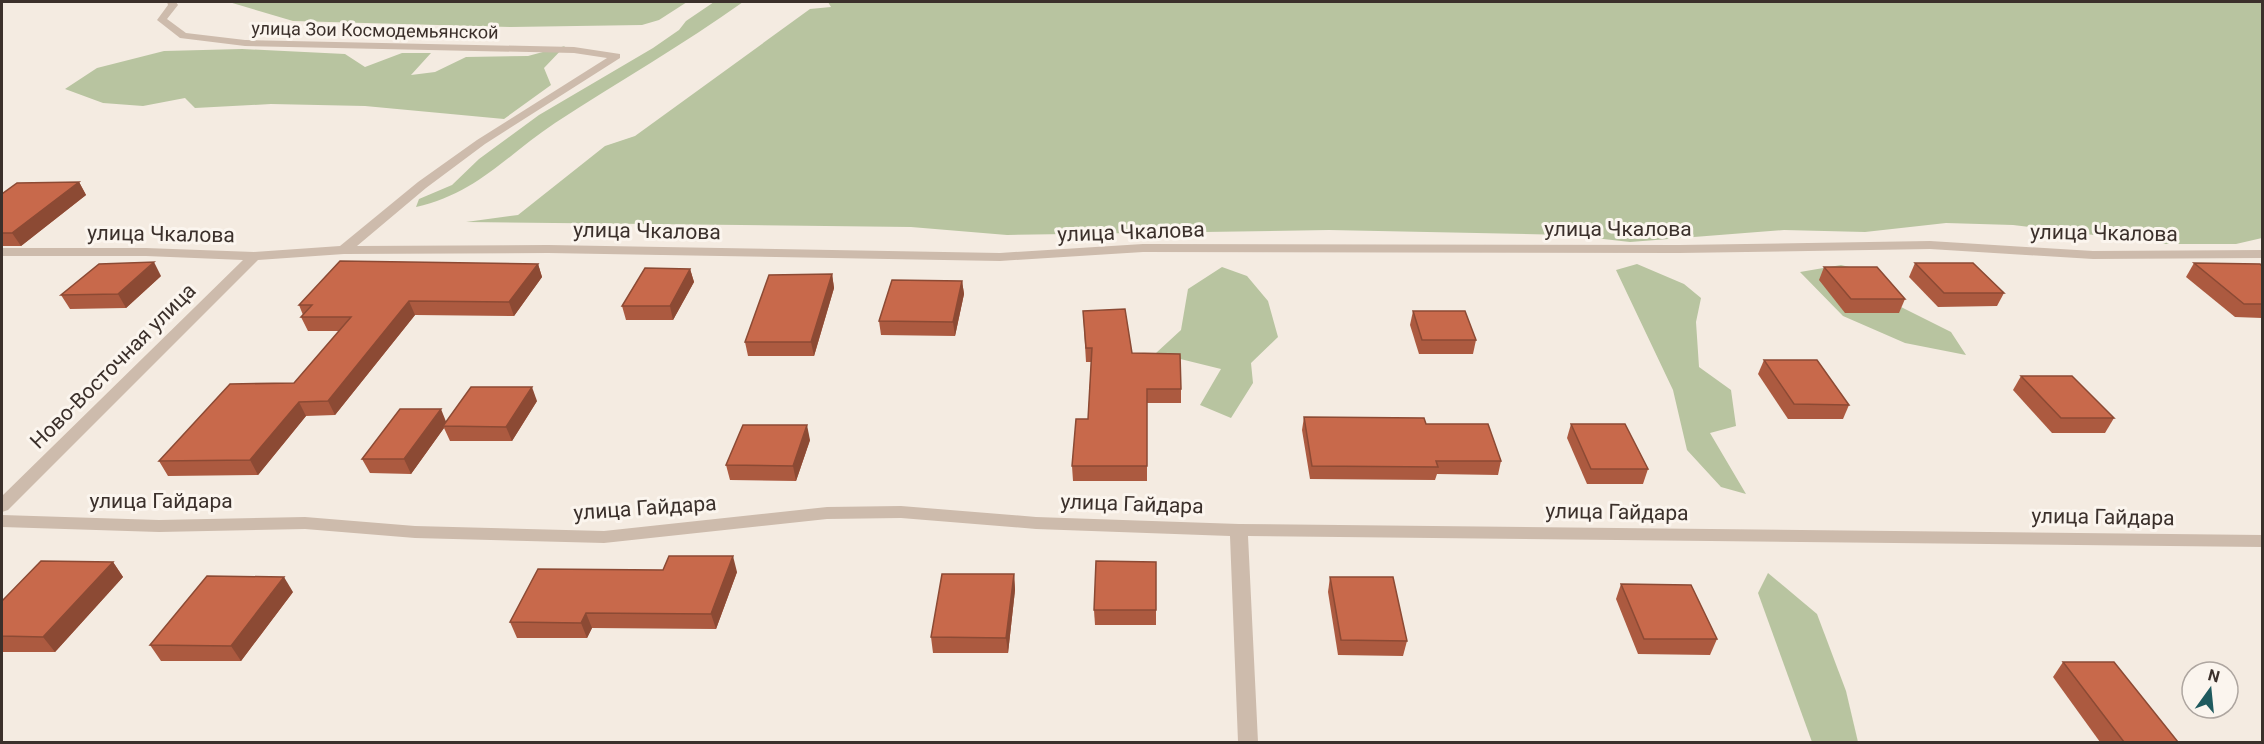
<svg xmlns="http://www.w3.org/2000/svg" width="2264" height="744" font-family="Roboto,sans-serif">
<style>
.green{fill:#b8c4a0}
.lines{fill:none;stroke-linecap:round;stroke-linejoin:round}
.minor{fill:#cdbbac;fill-rule:evenodd}
.wall{fill:#ac5a40}
.shaded-wall{fill:#8c4a34}
.building{fill:#c8694b;stroke:#8c4a34;stroke-width:1.5}
.labels{text-anchor:middle;dominant-baseline:central;stroke-width:6;stroke-linejoin:round;paint-order:stroke}
.far-street-label{font-size:18px;fill:#3b302b;stroke:#fbf5ee}
.street-label{font-size:21px;fill:#3b302b;stroke:#fbf5ee}
</style>
<rect width="100%" height="100%" fill="#f4ebe1"/>
<g class="green">
<polygon points="229,2 687,2 659,20 642,25 511,27 293,21"/>
<path d="M714 2H743C683 45 618 82 555 123 507 155 476 194 416 207L419 199 452 185 479 159 539 115 653 48 679 30 686 21Z"/>
<polygon points="828,2 2262,2 2262,238 2236,244 2166,244 2013,225 1946,223 1865,232 1784,230 1630,242 1568,235 1329,230 1007,235 911,227 466,222 518,215 605,146 635,136 810,9 831,7"/>
<polygon points="565,46 544,68 551,85 504,119 365,106 271,104 195,108 185,98 143,106 103,103 65,89 97,68 164,51 242,49 345,54 365,67 402,53 431,53 411,75 435,72 466,57 528,56"/>
<polygon points="1637,264 1684,284 1701,298 1696,322 1699,367 1731,390 1736,426 1710,433 1746,494 1721,487 1687,450 1673,390 1616,270"/>
<polygon points="1841,265 1878,274 1893,303 1951,332 1966,355 1905,343 1843,316 1800,272"/>
<polygon points="1222,267 1247,276 1268,301 1278,337 1251,363 1253,383 1231,418 1200,405 1221,369 1156,353 1181,330 1188,289"/>
<polygon points="1768,573 1817,614 1846,691 1858,742 1812,742 1758,593"/>
</g>
<g class="lines">
<g class="minor">
<polygon points="167,2 176,2 178,5 167,19 186,33 245,40 574,47 620,54 620,58 485,144 426,188 357,246 548,245 1000,253 1143,244 1679,245 1930,241 2093,251 2262,250 2262,258 2093,259 1930,249 1679,253 1143,252 1000,261 548,253 344,254 258,260 8,510 2,512 2,496 243,260 146,256 2,256 2,248 146,248 254,252 340,246 418,182 477,140 607,58 574,53 245,46 180,38 157,20 168,5"/>
<polygon points="901,506 1036,517 1239,524 2262,535 2262,547 1248,536 1258,742 1238,742 1230,536 1036,529 901,518 827,519 604,543 415,538 305,529 159,532 2,527 2,515 159,520 305,517 415,526 604,531 827,507"/>
</g>
</g>
<g class="wall">
<polygon points="79,182 86,195 21,246 2,246 2,194"/>
<polygon points="1915,263 2004,293 1997,306 1938,307 1909,277"/>
<polygon points="2194,263 2262,266 2262,318 2235,317 2186,277"/>
<polygon points="538,264 542,277 514,316 415,315 335,415 306,416 258,475 168,476 159,461 294,383 339,331 308,331 301,317 303,315 299,305"/>
<polygon points="1824,267 1905,299 1899,313 1845,313 1819,280"/>
<polygon points="690,269 694,282 673,320 626,320 622,306"/>
<polygon points="832,274 834,288 814,356 748,356 745,342"/>
<polygon points="161,276 126,308 70,309 61,295"/>
<polygon points="962,281 964,294 955,336 881,335 879,321"/>
<polygon points="1083,311 1132,353 1181,389 1181,403 1147,403 1147,481 1073,481 1072,466 1088,419 1091,362 1086,362"/>
<polygon points="1413,311 1476,340 1473,354 1419,354 1410,325"/>
<polygon points="1764,360 1849,405 1843,419 1788,419 1758,374"/>
<polygon points="2021,376 2114,418 2105,433 2052,433 2013,390"/>
<polygon points="537,401 512,441 450,441 444,428 411,474 370,473 362,459 446,423"/>
<polygon points="1304,417 1426,424 1501,461 1498,475 1437,474 1435,480 1310,479 1302,430"/>
<polygon points="1571,424 1648,469 1643,484 1587,484 1567,438"/>
<polygon points="810,440 796,481 730,480 726,465"/>
<polygon points="113,562 123,577 55,652 2,652 2,601"/>
<polygon points="663,570 737,572 716,629 592,628 587,638 517,638 510,622"/>
<polygon points="1014,574 1015,590 1008,653 933,653 931,637"/>
<polygon points="1330,577 1407,641 1403,656 1338,655 1328,592"/>
<polygon points="1621,584 1717,639 1710,655 1638,654 1616,599"/>
<polygon points="293,592 241,661 161,661 150,645"/>
<polygon points="1094,610 1156,610 1156,625 1095,625"/>
<polygon points="2063,662 2178,742 2100,742 2053,677"/>
</g>
<g class="shaded-wall">
<polygon points="79,182 86,195 21,246 12,233"/>
<polygon points="154,262 161,276 126,308 118,294"/>
<polygon points="538,264 542,277 514,316 509,302"/>
<polygon points="690,269 694,282 673,320 670,306"/>
<polygon points="832,274 834,288 814,356 811,342"/>
<polygon points="962,281 964,294 955,336 953,322"/>
<polygon points="409,301 415,315 335,415 328,401"/>
<polygon points="532,387 537,401 512,441 506,427"/>
<polygon points="299,402 306,416 258,475 250,460"/>
<polygon points="441,409 447,424 443,426 444,428 411,474 404,459"/>
<polygon points="807,425 810,440 796,481 793,466"/>
<polygon points="733,556 737,572 716,629 711,614"/>
<polygon points="113,562 123,577 55,652 43,637"/>
<polygon points="1014,574 1015,590 1008,653 1006,638"/>
<polygon points="284,577 293,592 241,661 231,646"/>
<polygon points="586,613 592,628 587,638 581,623"/>
</g>
<g class="building">
<polygon points="79,182 12,233 2,233 2,194 17,183"/>
<polygon points="340,261 538,264 509,302 409,301 328,401 299,402 250,460 159,461 230,384 294,383 351,317 301,317 312,305 299,305"/>
<polygon points="154,262 118,294 61,295 99,264"/>
<polygon points="1915,263 1973,263 2004,293 1944,293"/>
<polygon points="2194,263 2260,264 2262,266 2262,304 2244,304"/>
<polygon points="1824,267 1877,267 1905,299 1851,299"/>
<polygon points="645,268 690,269 670,306 622,306"/>
<polygon points="832,274 811,342 745,342 769,275"/>
<polygon points="892,280 962,281 953,322 879,321"/>
<polygon points="1125,309 1132,353 1180,354 1181,389 1147,389 1147,466 1072,466 1076,419 1088,419 1092,348 1086,348 1083,311"/>
<polygon points="1413,311 1465,311 1476,340 1422,340"/>
<polygon points="1764,360 1817,360 1849,405 1794,404"/>
<polygon points="2021,376 2072,376 2114,418 2061,418"/>
<polygon points="471,387 532,387 506,427 443,426"/>
<polygon points="400,409 441,409 404,459 362,459"/>
<polygon points="1304,417 1424,418 1426,424 1488,424 1501,461 1436,461 1438,467 1312,466"/>
<polygon points="1571,424 1625,424 1648,469 1591,469"/>
<polygon points="743,425 807,425 793,466 726,465"/>
<polygon points="669,556 733,556 711,614 586,613 581,623 510,622 538,569 663,570"/>
<polygon points="41,561 113,562 43,637 2,636 2,601"/>
<polygon points="1096,561 1156,562 1156,610 1094,610"/>
<polygon points="942,574 1014,574 1006,638 931,637"/>
<polygon points="207,576 284,577 231,646 150,645"/>
<polygon points="1330,577 1393,577 1407,641 1341,640"/>
<polygon points="1621,584 1691,585 1717,639 1644,639"/>
<polygon points="2063,662 2114,662 2178,742 2124,742"/>
</g>
<g class="labels">
<g class="far-street-label">
<text transform="translate(375 30) rotate(1)">улица Зои Космодемьянской</text>
</g>
<g class="street-label">
<text x="1618" y="229">улица Чкалова</text>
<text transform="translate(647 231) rotate(1)">улица Чкалова</text>
<text transform="translate(1131 232) rotate(-2)">улица Чкалова</text>
<text transform="translate(2104 233) rotate(1)">улица Чкалова</text>
<text transform="translate(161 234) rotate(1)">улица Чкалова</text>
<text transform="translate(113 366) rotate(-45)">Ново-Восточная улица</text>
<text x="161" y="501">улица Гайдара</text>
<text transform="translate(1132 504) rotate(2)">улица Гайдара</text>
<text transform="translate(645 508) rotate(-4)">улица Гайдара</text>
<text transform="translate(1617 512) rotate(1)">улица Гайдара</text>
<text transform="translate(2103 517) rotate(1)">улица Гайдара</text>
</g>
</g>
<rect width="2264" height="744" fill="none" stroke="#3b302b" stroke-width="6"/>
<g transform="translate(2210 690) rotate(15)"><circle r="28" fill="#fbf5ee" stroke="#aea6a0" stroke-width="1.5"/>
<path d="M0-4.5L10 22L0 15L-10 22Z" fill="#1f5a5e"/>
<text y="-9" font-size="16" font-weight="bold" text-anchor="middle" fill="#3b302b">N</text>
</g>
</svg>
